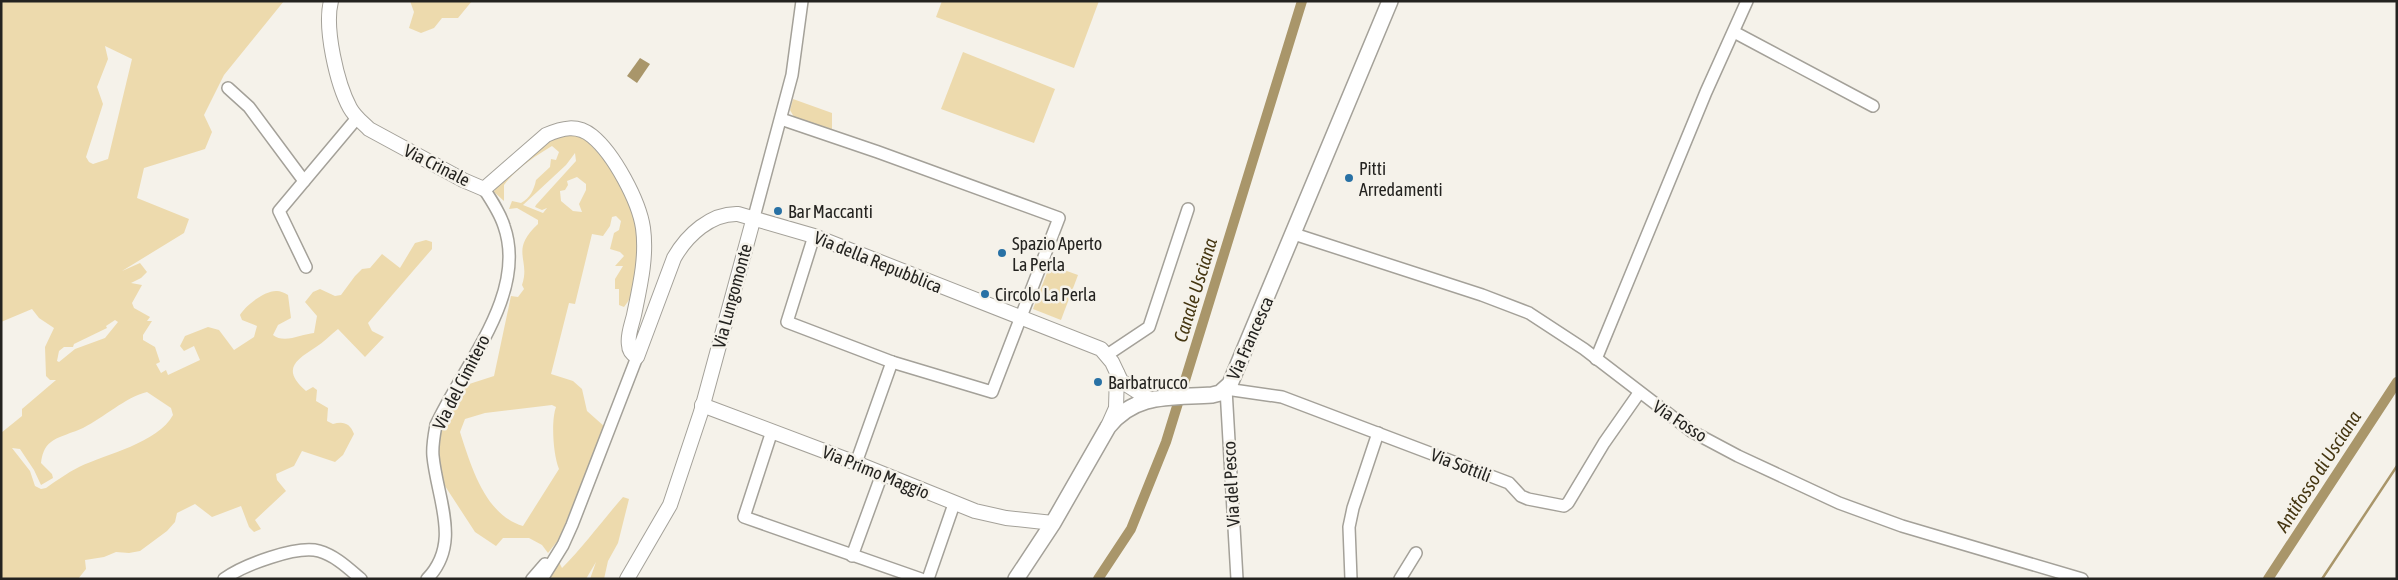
<svg xmlns="http://www.w3.org/2000/svg" width="2398" height="580" font-family="'Asap Condensed',sans-serif">
<style>
.green{fill:#eddaad;fill-rule:evenodd}
.water{fill:#a9966a}
.lines{fill:none;stroke-linecap:round;stroke-linejoin:round}
.stream{stroke:#a9966a;stroke-width:2.5}
.canal{stroke:#a9966a;stroke-width:10}
.minor-casing{stroke:#a4a199;stroke-width:14}
.tertiary-casing{stroke:#a4a199;stroke-width:16}
.secondary-casing{stroke:#a4a199;stroke-width:18}
.minor{stroke:#fff;stroke-width:11}
.tertiary{stroke:#fff;stroke-width:14}
.secondary{stroke:#fff;stroke-width:15}
.poi-dot{fill:#2871a5;stroke:#f5f2ea;stroke-width:2}
.labels{text-anchor:middle;dominant-baseline:central;stroke-width:5;stroke-linejoin:round;paint-order:stroke}
.street-label{font-size:18px;fill:#242320;stroke:#f5f2ea}
.poi-label{font-size:18px;fill:#242320;stroke:#f5f2ea;text-anchor:start}
.water-label{font-size:19px;font-style:italic;fill:#453611;stroke:#f5f2ea}
</style>
<rect width="100%" height="100%" fill="#f5f2ea"/>
<g class="green">
<path d="M1 1H284L224 75 204 115 212 132 205 149 144 168 137 198 189 219 184 233 122 271 140 263 147 272 141 278 131 283 142 285 132 303 134 308 150 317 147 321H152L143 335V340L155 347 160 362 156 364 161 373 166 370 168 375 200 360 194 346 184 351 180 346 185 336 208 327 219 330 234 350 254 337 257 326 242 320 240 315C245 306 265 290 277 291 280 291 285 293 288 295L291 318 278 325 273 335C284 344 302 334 314 333L317 316 305 302 313 292 320 289 335 296 341 295 355 276 362 269 370 268 382 254 400 268 415 243 426 240 432 242V249L368 323 372 331 384 337 365 357 338 329C330 335 324 342 316 347 294 361 282 370 306 391L313 387 317 390 316 401 328 408 327 421 333 424C343 421 350 423 354 434L343 455 335 462 302 451 294 466 276 474 277 480 286 491 255 520 261 529 254 532 249 527 241 506 212 517 195 504 177 513 175 522 167 531 140 551 129 553 116 552 104 557 85 560 86 569 78 579H1V433L22 416V409L56 380H50L46 376 45 347 54 328 39 318 32 309 1 322ZM105 46 132 59 108 159 93 164 89 162 86 157 103 104 97 87 108 59ZM115 320 118 322 105 338 75 349 59 362 57 361 59 351 64 347H73L74 344 107 328 106 326ZM147 392 171 408 173 415C158 443 106 454 79 467 67 473 56 481 46 488L41 489 35 486 30 471 12 448 20 449 34 470 41 485 53 478 52 474 41 463C42 455 44 447 51 442 56 437 75 432 83 428 105 417 124 398 147 392Z"/>
<polygon points="410,1 472,1 458,18 442,18 434,28 421,33 409,28 414,12"/>
<polygon points="942,1 1099,1 1074,68 936,17"/>
<polygon points="963,52 1055,89 1034,143 941,109"/>
<polygon points="793,99 832,113 832,129 794,117 790,110"/>
<path d="M555 135 582 136C620 173 644 214 637 268 635 284 634 295 624 307L619 305V289H615V279L623 266H615L624 256 620 252 610 249 614 233 619 230 621 221 616 216 612 217 610 226 603 236 592 234 575 304 569 303 551 374 573 381 582 389 587 411 605 427 559 539 548 553 542 545 529 538H503L496 546 475 532 445 486 437 467 438 431 463 386 494 376 511 296 518 297 524 289 522 285C531 259 509 251 538 224V220L517 208 509 209 512 201 521 203C530 198 534 190 536 180L550 167 551 159 556 160 559 152 552 146C535 156 516 169 504 185V201L494 192 496 186ZM575 153 576 161 536 205 535 207 542 210 547 208 543 213 523 205 566 165ZM577 177 586 184V190L579 204 582 212 573 211 561 201 560 191 565 190 568 185 567 181ZM552 405 556 407C551 421 553 454 559 469L523 526C485 515 471 466 460 432L465 419 485 413Z"/>
<polygon points="1050,265 1078,275 1061,320 1033,309"/>
<path d="M623 497 629 499 618 543 608 561 604 579H590L596 562 586 579H549L559 562 562 568C584 546 602 521 623 497Z"/>
</g>
<polygon class="water" points="640,58 650,64 637,83 627,76"/>
<g class="lines">
<polyline class="stream" points="2322,579 2397,466"/>
<g class="canal">
<polyline points="1098,579 1131,529 1166,442 1302,1"/>
<polyline points="2268,579 2397,382"/>
</g>
<g class="minor-casing">
<g id="minor">
<polyline points="1734,32 1873,106"/>
<polyline points="228,88 249,107 304,181"/>
<polyline points="781,119 878,152 1059,218 992,392 892,362 787,322 814,236"/>
<polyline points="754,217 792,75 802,1"/>
<polyline points="1294,234 1482,295 1529,313 1584,349 1691,431 1738,456 1839,503 1902,526 2082,579"/>
<polyline points="306,267 279,211 357,118"/>
<polyline points="1107,355 1149,327 1188,209"/>
<polyline points="1596,359 1706,92 1747,1"/>
<polyline points="772,431 744,517 921,579"/>
<polyline points="856,463 892,362"/>
<polyline points="852,556 882,474"/>
<path d="M224 579C243 565 297 545 319 551 336 556 348 568 361 579"/>
<path d="M427 579C462 543 437 499 433 456 432 446 434 436 436 425 463 366 528 294 504 226 500 213 492 201 484 189"/>
<polyline points="532,579 545,564"/>
<polyline points="542,579 563,545 572,525 637,357"/>
<polyline points="928,579 954,504"/>
<polyline points="1237,579 1226,389 1282,397 1509,483 1521,496 1528,499 1564,506 1568,503 1604,443 1639,393"/>
<polyline points="1351,579 1349,527 1353,508 1378,433"/>
<polyline points="1400,579 1416,553"/>
</g>
</g>
<g class="tertiary-casing">
<g id="tertiary">
<path d="M331 1C324 28 337 84 350 108 355 117 362 122 369 129L463 180 484 189 546 135C562 128 577 124 592 136 614 154 639 201 643 228 647 257 640 286 634 315 632 324 627 336 629 345 629 351 632 354 637 357L674 258C687 235 711 213 738 214L814 236 1101 349 1112 362 1121 381 1149 399"/>
<polyline points="702,405 856,463 975,511 1006,518 1053,523"/>
<polyline points="1108,426 1116,408 1117,373"/>
<polyline points="627,579 670,505 701,412 754,217"/>
</g>
</g>
<g class="secondary-casing">
<path id="secondary" d="M1016 579 1053 523 1108 427C1136 392 1172 398 1212 395L1220 393 1230 384 1390 1"/>
</g>
<use href="#minor" class="minor"/>
<use href="#tertiary" class="tertiary"/>
<use href="#secondary" class="secondary"/>
</g>
<g class="poi-dot">
<circle cx="1349" cy="178" r="5"/>
<circle cx="778" cy="211" r="5"/>
<circle cx="1002" cy="253" r="5"/>
<circle cx="985" cy="294" r="5"/>
<circle cx="1098" cy="382" r="5"/>
</g>
<g class="labels">
<g class="street-label">
<text transform="translate(437 165) rotate(27)">Via Crinale</text>
<text transform="translate(878 262) rotate(22)">Via della Repubblica</text>
<text transform="translate(732 296) rotate(-75)">Via Lungomonte</text>
<text transform="translate(1250 338) rotate(-66)">Via Francesca</text>
<text transform="translate(461 382) rotate(-63)">Via del Cimitero</text>
<text transform="translate(1680 421) rotate(33)">Via Fosso</text>
<text transform="translate(1461 465) rotate(21)">Via Sottili</text>
<text transform="translate(876 472) rotate(22)">Via Primo Maggio</text>
<text transform="translate(1231 484) rotate(-93)">Via del Pesco</text>
</g>
<g class="poi-label">
<text x="1359" y="168">Pitti<tspan x="1359" dy="21">Arredamenti</tspan></text>
<text x="788" y="211">Bar Maccanti</text>
<text x="1012" y="243">Spazio Aperto<tspan x="1012" dy="21">La Perla</tspan></text>
<text x="995" y="294">Circolo La Perla</text>
<text x="1108" y="382">Barbatrucco</text>
</g>
<g class="water-label">
<text transform="translate(1195 290) rotate(-73)">Canale Usciana</text>
<text transform="translate(2318 471) rotate(-57)">Antifosso di Usciana</text>
</g>
</g>
<rect width="2398" height="580" fill="none" stroke="#242320" stroke-width="5"/>
</svg>
